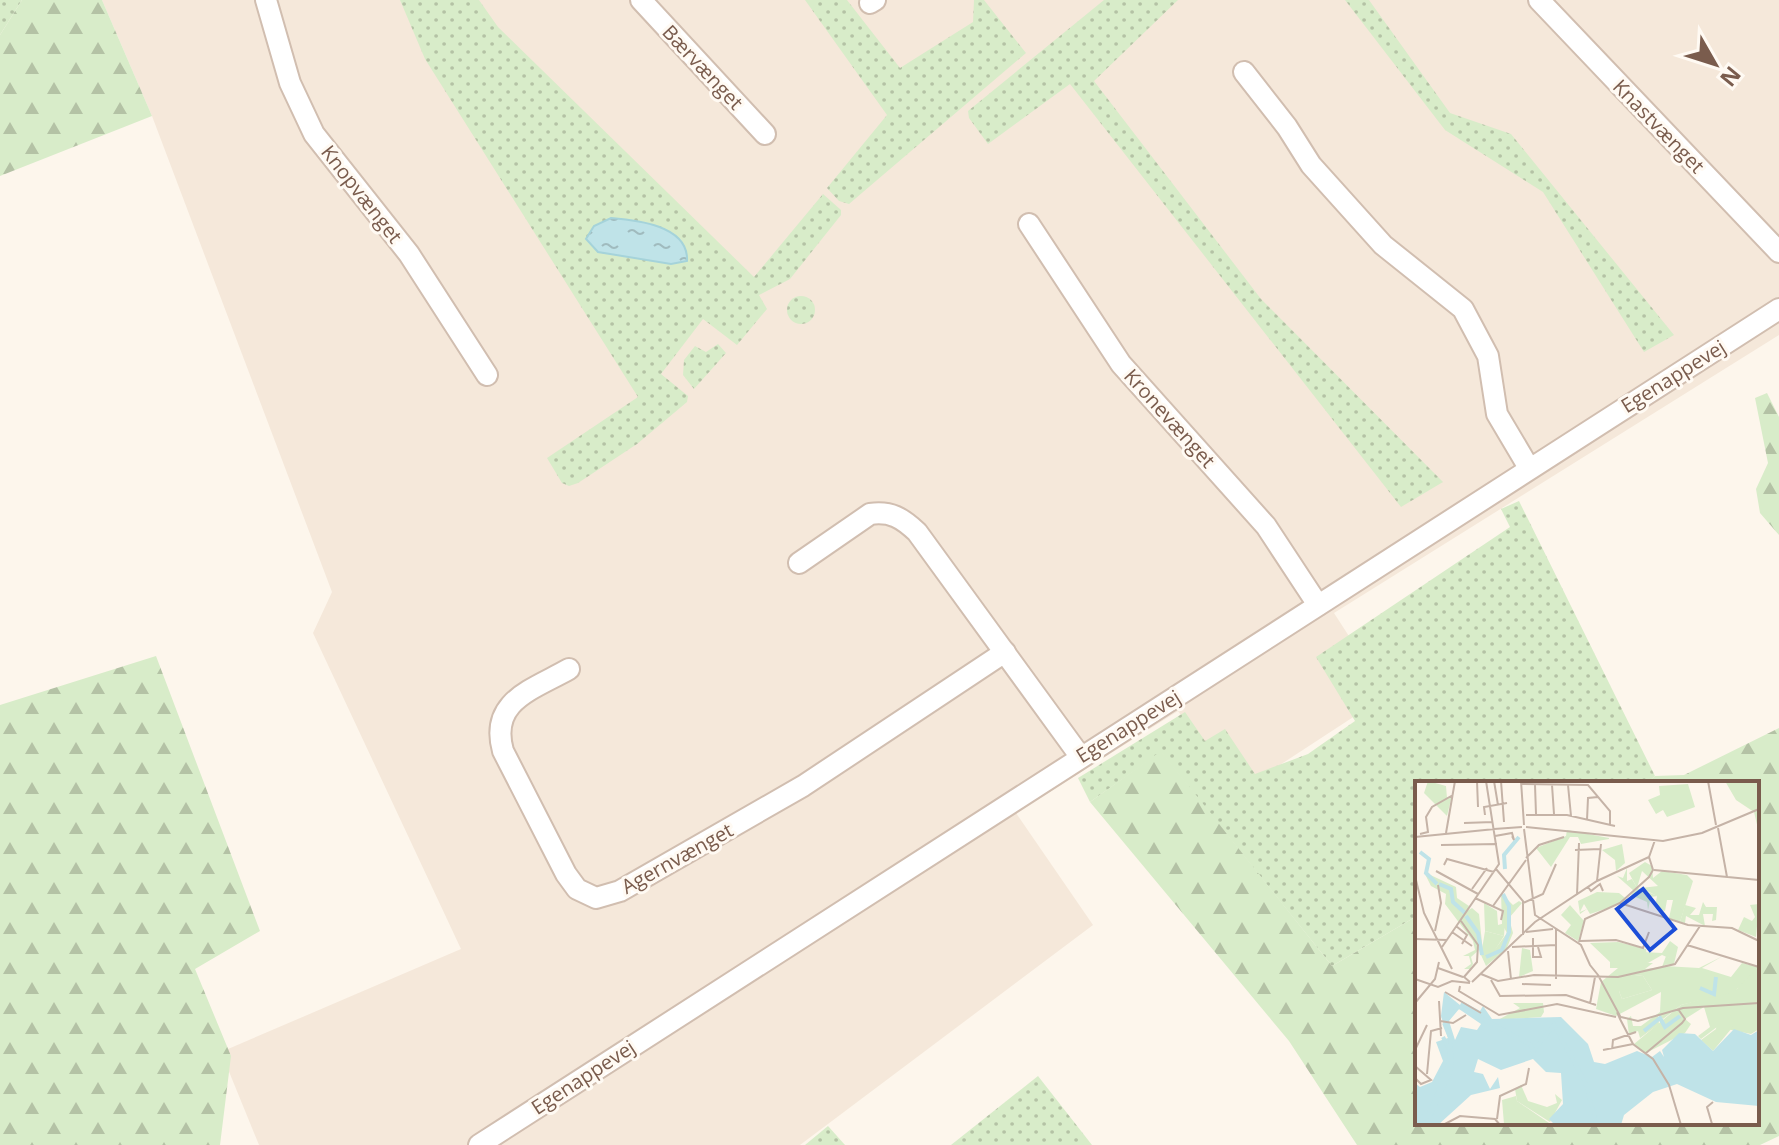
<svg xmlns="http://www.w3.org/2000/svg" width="1779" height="1145" font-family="'Open Sans',sans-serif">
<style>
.residential{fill:#f5e8da}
.grass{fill:url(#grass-dots)}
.forest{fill:url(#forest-firs)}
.water{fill:url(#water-ripples);stroke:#a5d3da;stroke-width:2}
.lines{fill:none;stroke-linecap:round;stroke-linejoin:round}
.minor-casing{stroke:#d1beb0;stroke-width:24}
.minor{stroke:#fff;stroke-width:20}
.labels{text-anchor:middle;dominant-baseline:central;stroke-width:6;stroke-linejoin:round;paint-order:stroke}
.street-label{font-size:20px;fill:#7a5c4d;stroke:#fffaf3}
.inset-river{fill:none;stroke:#bfe3e8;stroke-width:4}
.inset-road{fill:none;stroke:#c5b3a7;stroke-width:2}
.view{fill:#1d4ed8;fill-opacity:0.15;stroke:#1d4ed8;stroke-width:4}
.inset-edge{fill:none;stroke:#7a5c4d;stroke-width:4}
</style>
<defs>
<pattern id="grass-dots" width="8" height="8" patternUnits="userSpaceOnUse" patternTransform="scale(2)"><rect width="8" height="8" fill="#d8ecc9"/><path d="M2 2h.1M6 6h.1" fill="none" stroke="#b4c2a5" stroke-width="1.8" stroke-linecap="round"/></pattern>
<pattern id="forest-firs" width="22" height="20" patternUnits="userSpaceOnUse" patternTransform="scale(2)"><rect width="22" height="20" fill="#d8ecc9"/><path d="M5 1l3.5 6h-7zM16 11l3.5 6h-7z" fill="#b4c2a5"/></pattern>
<pattern id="water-ripples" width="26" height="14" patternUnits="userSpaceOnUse" patternTransform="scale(2)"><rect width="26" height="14" fill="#bfe3e8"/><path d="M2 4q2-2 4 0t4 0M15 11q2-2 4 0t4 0" fill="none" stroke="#a0bbbe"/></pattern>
</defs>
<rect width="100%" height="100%" fill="#fdf6ec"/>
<polygon class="residential" points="102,0 1779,0 1779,335 1334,613 1387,695 1237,793 1178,711 1016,813 1093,925 800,1145 259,1145 221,1052 461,949 313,633 332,592 152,116"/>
<g class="grass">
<polygon points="0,0 22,0 0,35"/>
<polygon points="400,0 479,0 498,27 754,277 823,194 841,210 841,215 790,279 759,295 767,309 737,345 703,319 661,374 688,396 687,402 637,444 578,483 569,486 562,483 547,458 638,397 425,59"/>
<polygon points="805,0 847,0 900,68 973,22 974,0 984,0 1026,53 849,204 839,201 827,188 887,115"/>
<polygon points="1104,0 1178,0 1094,81 1261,299 1443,482 1401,507 1070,84 988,144 969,118 968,111"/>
<polygon points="1345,0 1369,0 1450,113 1511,134 1674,335 1644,352 1543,192 1445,130"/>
<circle cx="801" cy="310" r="14"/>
<polygon points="718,344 726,353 694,389 683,375 684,360 695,346 706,352"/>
<polygon points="1519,501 1655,776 1647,783 1417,783 1417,916 1332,966 1161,752 1090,802 1078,778 1185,712 1205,741 1225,729 1255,774 1308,754 1355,721 1316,657 1510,527 1501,509"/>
<polygon points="1038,1076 1092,1145 951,1145"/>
<polygon points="828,1126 845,1145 805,1145"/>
</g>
<g class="forest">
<polygon points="22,0 102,0 152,116 0,176 0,35"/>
<polygon points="1767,393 1779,417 1779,535 1760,513 1756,489 1768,463 1755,398"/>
<polygon points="156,656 260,931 195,969 231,1056 220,1145 0,1145 0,705"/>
<polygon points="1779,728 1779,1136 1760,1145 1357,1145 1289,1041 1090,802 1161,751 1332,966 1417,916 1417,1123 1757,1123 1757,783 1647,783 1655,776 1684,775"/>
</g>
<path class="water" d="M611 218C635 220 689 225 687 261L671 264 598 252 586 239 594 226Z"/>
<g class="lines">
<g class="minor-casing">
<g id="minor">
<polyline points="266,0 290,83 314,134 409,254 487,375"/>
<polyline points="641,0 765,134"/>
<polyline points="1539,0 1779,252"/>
<polyline points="870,3 875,0"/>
<polyline points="1244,72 1287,127 1311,165 1383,245 1463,309 1488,356 1497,414 1529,468"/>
<polyline points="1029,224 1121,364 1266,526 1318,605"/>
<path d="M799 563 870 514C891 511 902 518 917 532L1080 756"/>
<path d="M569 669C532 690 489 701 503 751L566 874 577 889 596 898 620 891 803 786 1005 652"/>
<polyline points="479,1145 1779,309"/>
</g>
</g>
<use href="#minor" class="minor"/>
</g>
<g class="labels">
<g class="street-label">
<text transform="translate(703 67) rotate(47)">Bærvænget</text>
<text transform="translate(1659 126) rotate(46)">Knastvænget</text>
<text transform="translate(362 194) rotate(52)">Knopvænget</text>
<text transform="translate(1673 376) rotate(-32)">Egenappevej</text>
<text transform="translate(1170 418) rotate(48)">Kronevænget</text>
<text transform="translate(1128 726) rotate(-32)">Egenappevej</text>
<text transform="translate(677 858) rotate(-29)">Agernvænget</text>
<text transform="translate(583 1077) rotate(-33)">Egenappevej</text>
</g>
</g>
<g transform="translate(1415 781)">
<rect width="344" height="344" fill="#fdf6ec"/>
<path d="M13 0 31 5 32 17 37 14 32 35 9 12ZM230 81 237 85 238 97 247 90 272 94 278 100 265 141 254 137 258 119H252L250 130 245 129 240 126 242 115 226 107 243 105 227 90 222 107 214 92ZM344 123 341 156 323 149 329 136 337 140 340 136 335 124ZM70 150 89 155 80 169 89 170 71 185 66 174ZM255 160 263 166 259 183 249 184 254 177 247 174 233 182 228 171 247 172ZM344 186V248L336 253 302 246 286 258 283 255 295 246 289 226 270 238 276 243 270 252 231 272 219 263 266 224 322 208 332 192ZM220 194 228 195 237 209 207 218 204 210Z" fill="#d8ecc9"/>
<path d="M310 0H344V52L339 31 321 19ZM273 3 280 26 252 36 248 29 241 33 233 19 245 14 244 5ZM152 49 194 57V58L166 63 163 56H155L136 86 121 67 151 55ZM207 63 210 82 201 90 200 79 187 69ZM212 87V100L217 98 222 107 243 115 236 116 233 129 232 121 216 114 219 110 202 95 208 97ZM9 91 41 106 42 117 54 125 52 130 57 127 64 133 68 171 65 168 56 176 58 183 55 188H49L56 183 54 175H48L60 169 58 160 30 123 31 113 16 105ZM182 111 204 112 214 120 175 133 169 123 165 131 172 128 165 133 163 120ZM86 112 98 124 104 120 107 122 94 137 98 152 91 169 78 171 92 152 87 143ZM288 121 291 126H302L301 139 297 140 298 133H288L290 145 271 135 270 142 265 141 270 124 281 127 275 134H284ZM203 161 231 168 233 182H238L230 188 247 186 251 175 255 177 249 185 284 187 308 175 287 187 316 196 327 182 343 186 319 211 266 224 248 238 243 234 244 243 225 257 223 250 214 254 212 238 216 235 218 245H226L245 231 246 211 201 235 181 228 186 201 203 187H195V181L175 162ZM220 194 228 195 237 209 207 218 204 210 220 207ZM98 222H128L129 231 126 236 83 239 105 227ZM314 233 321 242 298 270 286 259 301 248 302 237ZM101 315 102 320 137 344 89 343 87 319Z" fill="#d8ecc9" fill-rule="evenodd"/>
<path d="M106 304 113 320 132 326 142 322 140 313 147 319 135 341 102 320 100 308Z" fill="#d8ecc9"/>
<path d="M107 167 115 169 118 190 104 196Z" fill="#d8ecc9"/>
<path d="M69 122 82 130 83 144 90 142 89 155 70 150ZM155 124 169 140 163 160 150 152 156 144 146 134Z" fill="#d8ecc9"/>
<path d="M29 211 45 224 47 220 65 230 68 225 77 238 146 236 173 263 179 281 190 283 222 270 237 276 245 270 249 276 247 269 264 252 280 253 298 270 319 248 336 254 344 249V325L301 321 262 303 238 311 209 334 206 344H140L134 338 148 323 146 292 131 291 118 278 86 289 63 278 59 291 68 293 75 308 83 296 85 307 56 314 23 344H0V302L5 306 17 301 28 280 21 261 33 257 26 235ZM44 228 66 243 62 249 46 246 40 259 34 240Z" fill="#bfe3e8" fill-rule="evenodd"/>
<path class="inset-river" d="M5 71 14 78 11 92 22 103M90 88 89 74 104 56M24 103 36 108 38 121 50 132M51 135 63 152 67 174M71 176 87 169 94 151V125L88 113M285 207 299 213 301 196M28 238 37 227 46 226 116 264 118 271 139 244 170 301 182 344M229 250 245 237 250 246 265 235M15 333 36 275M0 340 14 332 33 288 36 259 29 242M0 343 16 333 36 289 37 274 28 256"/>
<path class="inset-road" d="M62 0 63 26M79 0 83 24M86 0 89 41M106 0 109 44M293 0 301 44M107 3 173 4 195 30V44M120 4 121 33M137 4 139 33M153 4 156 35M70 34 69 26 92 22M111 34H152L200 45M172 39 173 17 183 16M49 42 78 41M111 46 248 60 287 52 344 28M303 47 312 96M79 48 107 46M109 48 120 134 166 164 175 184 183 194 205 235V238L202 231M31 52 40 0M5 53 13 51 11 36 17 26 38 14M80 55 97 52 99 59 97 55M0 56 80 48M26 64 82 63M160 69 185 68M111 77 124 64 149 56M29 84 32 78 79 91M81 88 108 120V154M239 89 344 99M21 90 63 113M0 95 9 132 22 158M182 100 186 63M173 106 176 110 185 103 188 110M57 108 72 87M162 114 164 62M60 117 88 130 86 139M108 122 128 113 141 83M205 122 273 144 317 147 344 160M78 125 111 79M46 140 63 164 62 181 49 196 55 201M41 145 52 154 47 163M141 148V198M20 150 26 122 23 104M37 151 57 165M111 151 138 148M118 157V176H126L123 166M0 158 32 159M22 158 37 188M165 160 201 159 228 167 234 151M164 161 170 138 205 122 234 96 238 89 234 76M272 164 344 186M27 166 84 83 71 0M97 166 141 164M93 170 96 198M23 187 48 196M66 193 83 200 119 194 203 196 260 183 285 145M0 198 23 206 37 200 55 202M76 199 85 215 151 214 181 224M57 201 120 141 182 100 234 76 240 59M107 203 136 204M45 205 44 210 84 234 142 223 201 236M30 211 66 232M24 220 26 255M0 222 20 198 24 181M175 223 180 196M206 236 223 240 268 227 344 222M205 238 218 263 238 278 254 304 266 344M25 240 38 242 51 234M0 269 12 244M188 269 218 263M197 269 198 259 221 251M231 272 267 242 270 238 263 228M0 285 16 299 6 303 0 297M12 293 16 250 27 247M82 338 85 315 111 303 114 287M297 343 292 326 298 321M28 344 45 335 80 338 85 344"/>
<path class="view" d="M228 108 260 148 235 169 202 128Z"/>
<rect width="344" height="344" class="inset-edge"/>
</g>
<g transform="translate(1715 64) rotate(129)" stroke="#fffaf3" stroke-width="6" paint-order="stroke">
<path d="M0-6L14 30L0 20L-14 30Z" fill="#7a5c4d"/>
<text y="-12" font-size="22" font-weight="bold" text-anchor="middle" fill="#7a5c4d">N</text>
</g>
</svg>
